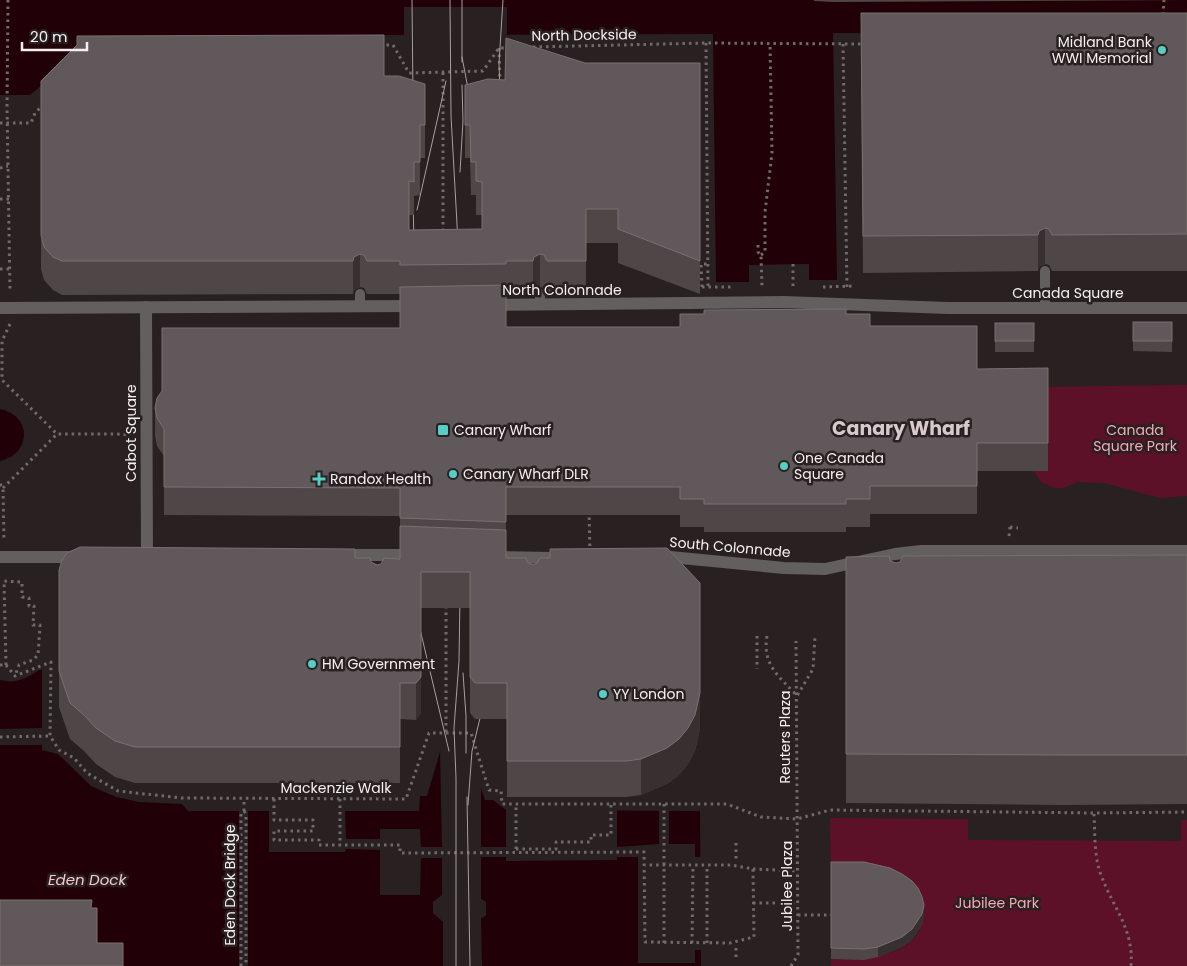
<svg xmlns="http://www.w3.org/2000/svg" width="1187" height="966" font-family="Poppins,sans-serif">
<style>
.green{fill:#5d1129}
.water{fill:#220007;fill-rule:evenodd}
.pier{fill:#282021;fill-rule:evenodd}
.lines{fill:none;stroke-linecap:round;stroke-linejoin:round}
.path{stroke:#716a6b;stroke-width:3;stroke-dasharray:2.5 4;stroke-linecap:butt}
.lane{stroke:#635f5f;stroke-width:10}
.street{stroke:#635f5f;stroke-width:12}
.tram{stroke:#a69fa0;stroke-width:1}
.path-bridge{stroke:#716a6b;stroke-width:3;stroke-dasharray:2.5 4;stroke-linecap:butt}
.wall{fill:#4f4648}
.shaded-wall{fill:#382f31}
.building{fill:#60585a;stroke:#787071}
.poi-dot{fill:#56cec3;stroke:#282021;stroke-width:2}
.labels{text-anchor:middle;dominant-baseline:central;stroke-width:5;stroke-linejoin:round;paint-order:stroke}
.street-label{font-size:14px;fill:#f5eff0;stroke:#282021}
.poi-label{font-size:14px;fill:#f5eff0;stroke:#282021;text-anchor:start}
.park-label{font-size:14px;fill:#f4a7b5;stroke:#282021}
.water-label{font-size:15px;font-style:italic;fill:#fac5cd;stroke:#282021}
.district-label{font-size:19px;font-weight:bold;fill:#d6cacc;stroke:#282021}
</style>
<rect width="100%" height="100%" fill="#282021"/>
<g class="green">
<polygon points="1187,385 1187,496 1160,498 1104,483 1077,482 1064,488 1056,488 1042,483 1033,471 1048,471 1032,387"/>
<path d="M830 818 968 819V840L1181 841V820H1187V966H831V959C865 961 930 956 922 907L850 872 831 873Z"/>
</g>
<g class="water">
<polygon points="0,0 1187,0 1187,34 833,33 837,280 809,280 809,264 749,265 749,282 716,282 713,34 101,36 30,95 0,95"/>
<path d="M0 409C32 415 32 454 0 461Z"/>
<path d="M39 670H42V750L58 754 91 786 116 797 139 802 182 804 188 811H419L420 796H427L440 752H469L485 800H493L506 810 700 811 701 966H0V680C16 684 26 679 39 670ZM444 894 477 896 486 902V915L477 921H442L433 913V902Z"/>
</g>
<g class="pier">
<polygon points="404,7 507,7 507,37 404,38"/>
<polygon points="43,728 43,745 0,745 0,729"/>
<path d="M440 750H469L472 751 481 779V847H506V810H617V847L659 844V810H669V844H695V857H703V950H695V963H638V857H617V860L506 861V857H481V899L486 902V915L481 918 482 966H443V921L433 913V902L442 895V858H421L420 895H380V850L346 849 345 852H269V811H345L346 839H380V829H420L421 847H442ZM445 897 476 898 484 904 483 914 476 919 443 918 435 912 436 903Z"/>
<polygon points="239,809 244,811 248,809 248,966 239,966"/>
</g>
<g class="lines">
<g class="path">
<polyline points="8,0 7,106 10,292"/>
<polyline points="1163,15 1164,0"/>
<polyline points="706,43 708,287"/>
<polyline points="843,44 847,288"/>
<polyline points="380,45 393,45 409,73 483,71 499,48 509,48"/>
<polyline points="533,47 706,43 864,44"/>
<polyline points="499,48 500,82"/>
<polyline points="0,123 31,123 35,113 44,104"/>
<polyline points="0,168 8,166"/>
<polyline points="0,199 9,199"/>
<polyline points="443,231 443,72"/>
<polyline points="758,245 758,252 761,255 762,287"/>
<polyline points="761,255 765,252 765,212 772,153 770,43"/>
<polyline points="793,264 793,286"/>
<polyline points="0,269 10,269"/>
<polyline points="702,287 701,264 708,264"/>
<polyline points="10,324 2,341 2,380 57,434"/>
<polyline points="0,484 3,488 4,540"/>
<polyline points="3,488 57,434 117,434 130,435"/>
<polyline points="589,511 590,552"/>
<polyline points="1010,527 1018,528"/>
<polyline points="1009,536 1010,527"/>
<polyline points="446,606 446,733"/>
<polyline points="757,636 757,669"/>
<path d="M767 636C762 665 779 676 797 696L813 669 815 636"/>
<polyline points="0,665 6,665"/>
<polyline points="6,665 15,676 51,662 50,736 59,750 74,758 87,773 118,791 182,798 406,799 429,733 471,733 489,790 501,791 502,804 727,804 761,817 797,819 830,810 1094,813 1187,812"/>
<polyline points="6,665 4,581 22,582 22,597 29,598 29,606 34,606 33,625 40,625 38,655 33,660 19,665 15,676"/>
<polyline points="0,737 50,736"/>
<polyline points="274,799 274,820 313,820 313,831 274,831 274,840 319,840 319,845 400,845 400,853 644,852 645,942 730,943 754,937 753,869 731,865 645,865"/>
<polyline points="340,799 340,845"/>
<polyline points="244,811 244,799"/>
<path d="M1094 814C1095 834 1094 856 1101 875 1113 908 1134 929 1131 966"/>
<polyline points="736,843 736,859"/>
<polyline points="516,849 556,849 556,842 591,842 591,835 611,835 611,804"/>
<polyline points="516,849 516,804"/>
<polyline points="753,869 798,871"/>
<polyline points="753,903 798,903"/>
<polyline points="798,915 831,915"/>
<polyline points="664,943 664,804"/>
<polyline points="692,943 693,865"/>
<polyline points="707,943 707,865"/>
<polyline points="736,948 736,959"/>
<polyline points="791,966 798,955 796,641"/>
</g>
<g class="lane">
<polyline points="1045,271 1045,308"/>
<polyline points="360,294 360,307"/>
<polyline points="540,305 540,294"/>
</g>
<g class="street">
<polyline points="490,305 784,302 948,308 1187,308"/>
<polyline points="146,307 147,557"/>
<polyline points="0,308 417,306"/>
<polyline points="340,555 417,555"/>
<polyline points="660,556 784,568 825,569 895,554 921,551 1187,551"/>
<polyline points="0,557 80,557"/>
<polyline points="490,557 555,558"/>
</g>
<g class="tram">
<polyline points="412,0 413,95"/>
<polyline points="450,0 451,116 458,242"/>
<polyline points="462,0 462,62"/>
<polyline points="462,57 470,99"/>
<polyline points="500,92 499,63 503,0"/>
<polyline points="460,172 463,121 462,85"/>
<polyline points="413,200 414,242"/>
<polyline points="417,210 446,81"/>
<polyline points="419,625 449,751"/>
<polyline points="463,673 466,716 466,753"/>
<polyline points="467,797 470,966"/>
<polyline points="468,805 472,751 483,706"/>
<polyline points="456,966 456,778 454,728 459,661 460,595"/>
</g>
<g class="path-bridge">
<polyline points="702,287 731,287"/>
<polyline points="823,287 855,286"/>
<polyline points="244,811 246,814 246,966"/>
<polyline points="241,966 241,814 244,811"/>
</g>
</g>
<g class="wall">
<polygon points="814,0 1187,0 833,2 814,1"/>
<polygon points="1187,13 1187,271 1052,271 1049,265 1045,264 1039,267 1038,271 863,273 861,50"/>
<polygon points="585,63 700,63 700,294 618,263 618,243 586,243 586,294 547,294 544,288 540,287 534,290 533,294 506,294 506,327 680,327 846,314 870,326 977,369 1048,368 1048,471 977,471 977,514 870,514 870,527 846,527 846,532 704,532 704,527 680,527 680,515 506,515 506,558 527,562 700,729 695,751 688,764 679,775 667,784 641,795 626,797 507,797 507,719 475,719 470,713 470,608 421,608 421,713 416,720 400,719 400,783 135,783 115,777 96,764 84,751 70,739 59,707 59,570 355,558 371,562 377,565 400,559 400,516 164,515 164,456 157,446 155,436 155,408 400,328 400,294 367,294 364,288 360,287 354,290 353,294 62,295 53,290 44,280 41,269 41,81 384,76 425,84 425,158 420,158 420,195 414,196 414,215 409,215 409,230 482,229 482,215 476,215 476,195 471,195 470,158 465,158 465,85 505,80"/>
<polygon points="1133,322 1172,322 1172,352 1133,351"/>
<rect x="995" y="323" width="39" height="29"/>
<polygon points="1187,555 1187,804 1063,805 846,803 846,557 890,561 896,563"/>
<polygon points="831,862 924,916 922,925 912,940 902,947 878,957 864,960 831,959"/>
</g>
<g class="shaded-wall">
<polygon points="1045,228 1045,264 1039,267 1038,271 1038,235 1039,231"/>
<polygon points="360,254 360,287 354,290 353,294 353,261 354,257"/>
<polygon points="540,254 540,287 534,290 533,294 533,261 534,257"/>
<polygon points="700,583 700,729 695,751 688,764 679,775 667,784 641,795 641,759"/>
<polygon points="421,677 421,713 416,720 416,683"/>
<polygon points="924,905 924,916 922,925 912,940 902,947 878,957 878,947"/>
</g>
<g class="building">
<polygon points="861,13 1187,13 1187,234 1052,235 1049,229 1045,228 1039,231 1038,235 863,236"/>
<polygon points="384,35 384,76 399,76 425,84 425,125 420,125 420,162 414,162 414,182 409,181 409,230 482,229 482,182 476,181 476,162 471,162 470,125 465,125 465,85 488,79 505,80 506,38 585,63 700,63 700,261 618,229 618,209 586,209 586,261 547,261 544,255 540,254 534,257 533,261 506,261 506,264 400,265 400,261 367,261 364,255 360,254 354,257 353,261 62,261 53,257 44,247 41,235 41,81 77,45 77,36"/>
<polygon points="506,285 506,327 680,327 680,314 704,314 704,310 846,309 846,314 870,314 870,326 977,326 977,369 1048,368 1048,443 977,443 977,486 870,486 870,499 846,499 846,504 704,504 704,499 680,499 680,487 506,487 506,522 400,518 400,488 164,487 164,429 157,418 155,408 157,398 162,391 162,328 400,328 400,287"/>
<rect x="1133" y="322" width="39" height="19"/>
<rect x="995" y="323" width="39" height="18"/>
<polygon points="400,526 506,530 506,558 526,558 527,562 533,565 537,563 540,558 550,558 550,549 667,548 700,583 700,693 695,715 688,728 679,739 667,748 641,759 626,761 507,761 507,683 475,683 470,677 470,572 421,572 421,677 416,683 400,683 400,747 135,747 115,741 96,728 84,715 70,703 59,671 59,570 62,560 67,553 80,547 355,549 355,558 370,558 371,562 377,565 381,564 384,558 400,559"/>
<polygon points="1187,555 1187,755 1063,755 846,754 846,557 889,556 890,561 896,563 900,562 903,556"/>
<polygon points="831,862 864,862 890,868 902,874 912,881 918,888 922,897 924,905 922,914 912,929 902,937 878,947 864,949 831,948"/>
<polygon points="0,900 92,900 91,908 97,908 97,943 123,943 123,966 0,966"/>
</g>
<g class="poi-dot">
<circle cx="1162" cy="50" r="5"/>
<rect x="437" y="424" width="12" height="12" rx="2.5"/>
<circle cx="784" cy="466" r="5"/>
<circle cx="453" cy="474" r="5"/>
<path d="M316.5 471.5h5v5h5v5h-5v5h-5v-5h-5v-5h5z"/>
<circle cx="312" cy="664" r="5"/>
<circle cx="603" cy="694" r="5"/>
</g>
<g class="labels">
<g class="street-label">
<text transform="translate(584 35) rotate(-1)">North Dockside</text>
<text x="562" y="290">North Colonnade</text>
<text x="1068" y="293">Canada Square</text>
<text transform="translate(131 433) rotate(-90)">Cabot Square</text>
<text transform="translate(730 547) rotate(5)">South Colonnade</text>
<text transform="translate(785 737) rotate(-90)">Reuters Plaza</text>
<text x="336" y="788">Mackenzie Walk</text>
<text transform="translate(230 885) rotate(-90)">Eden Dock Bridge</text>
<text transform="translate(787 886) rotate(-90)">Jubilee Plaza</text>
</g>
<g class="poi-label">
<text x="1152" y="42" text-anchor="end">Midland Bank<tspan x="1152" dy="16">WWI Memorial</tspan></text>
<text x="454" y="430">Canary Wharf</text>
<text x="794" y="458">One Canada<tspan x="794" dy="16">Square</tspan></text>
<text x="463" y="474">Canary Wharf DLR</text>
<text x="330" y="479">Randox Health</text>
<text x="322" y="664">HM Government</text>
<text x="613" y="694">YY London</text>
</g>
<g class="park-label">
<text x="1135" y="430">Canada<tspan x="1135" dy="16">Square Park</tspan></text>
<text x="997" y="903">Jubilee Park</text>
</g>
<g class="water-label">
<text x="87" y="879">Eden Dock</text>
</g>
<g class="district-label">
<text x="901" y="428">Canary Wharf</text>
</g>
</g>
<path d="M22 42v8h65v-8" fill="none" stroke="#f5eff0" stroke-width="2.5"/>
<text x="30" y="42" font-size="15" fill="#f5eff0" stroke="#282021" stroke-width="4" paint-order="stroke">20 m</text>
</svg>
